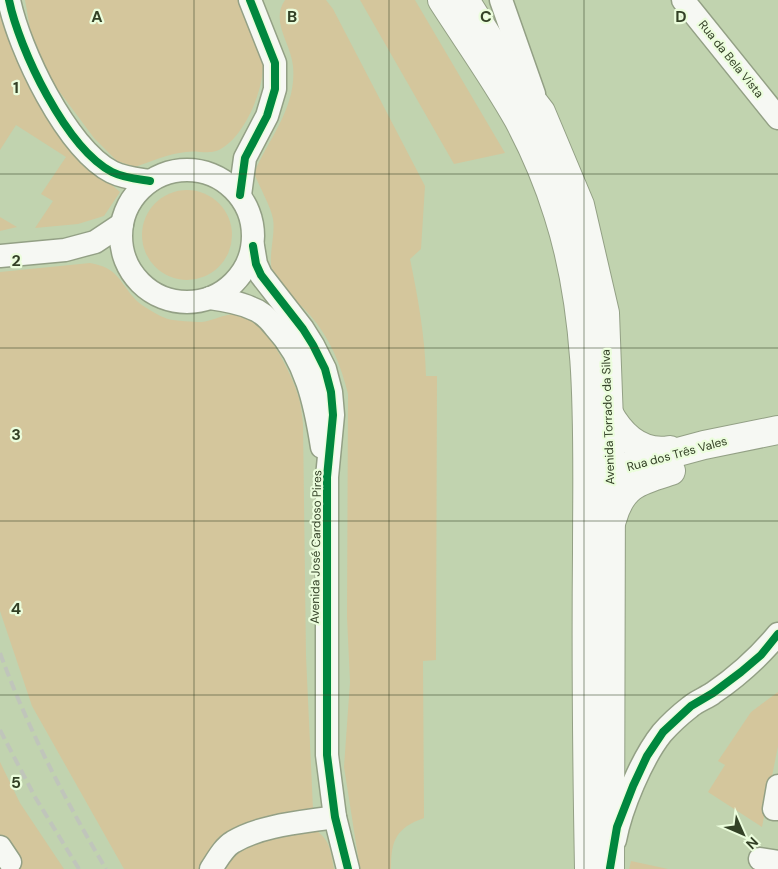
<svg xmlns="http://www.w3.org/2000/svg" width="778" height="869" font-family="'DM Sans',sans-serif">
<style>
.green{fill:#d4c69c}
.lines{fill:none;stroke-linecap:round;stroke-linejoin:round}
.minor-casing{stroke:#93a085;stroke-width:25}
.major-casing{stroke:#93a085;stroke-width:30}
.minor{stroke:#f6f8f3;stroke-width:22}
.major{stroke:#f6f8f3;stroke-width:28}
.rail{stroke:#c0c5bb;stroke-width:4;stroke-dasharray:10 5;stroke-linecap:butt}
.cycleway-casing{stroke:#ebfddc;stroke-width:11}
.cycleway{stroke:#00873e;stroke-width:8}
.grid{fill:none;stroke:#334126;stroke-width:1;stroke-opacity:0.55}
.labels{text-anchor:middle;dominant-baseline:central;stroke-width:4.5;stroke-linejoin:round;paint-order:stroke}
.street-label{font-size:12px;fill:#334126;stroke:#ebfddc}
.grid-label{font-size:16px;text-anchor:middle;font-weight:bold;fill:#334126;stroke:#ebfddc;stroke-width:4.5;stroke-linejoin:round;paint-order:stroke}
</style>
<rect width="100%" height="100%" fill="#c1d3af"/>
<g class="green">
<polygon points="0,0 4,22 26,81 86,163 120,192 104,216 78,224 35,228 53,201 41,194 66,157 16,125 0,150"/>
<path d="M25 0H240C247 19 257 38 262 57 268 84 243 142 216 151 207 154 195 150 186 152 168 154 152 161 135 167L117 161 94 138 53 83 31 34Z"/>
<path d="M285 0H326L333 9 425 186 421 249 410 259C418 298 425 336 426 376H437L436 660 423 661 424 818C396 828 391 840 391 869H360L344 767 350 682 347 617 348 394C341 365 330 338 310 315 301 304 280 288 274 276 266 260 276 237 273 219 271 207 259 186 254 173 269 138 297 107 293 66 291 43 270 22 285 0Z"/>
<polygon points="360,0 415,0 505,153 454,164"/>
<circle cx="187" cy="235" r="45"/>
<polygon points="0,217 17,227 0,231"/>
<path d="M90 263C118 268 118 280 135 299 140 305 161 317 168 319 175 321 194 322 202 322 215 320 226 313 239 314 264 316 293 376 299 398 301 406 302 416 303 424L306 656 313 809 205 869H124L32 706 0 611V272Z"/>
<polygon points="778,692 778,746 762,827 708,792 725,765 718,761 751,712"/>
<polygon points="0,762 20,803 64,869 0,869"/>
<path d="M310 826C330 839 330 847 334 869H215L228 852Z"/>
<polygon points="631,861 668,869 629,869"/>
</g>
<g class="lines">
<g class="minor-casing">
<g id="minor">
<path d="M9 0C19 49 66 148 112 172 124 178 137 179 150 181"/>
<polyline points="501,0 534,94"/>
<polyline points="683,0 778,118"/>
<circle cx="187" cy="236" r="66"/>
<polyline points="240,195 245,158 267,116 275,89 275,63 250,0"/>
<polyline points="253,246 256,264 261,275 303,329 313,345 325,369 331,392 333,415 327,477 327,755 335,817 348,869"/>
<polyline points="0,256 65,250 95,242 122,224"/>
<path d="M210 298C224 300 238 302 251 308 260 311 269 319 275 327 306 360 315 403 322 447"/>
<polyline points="778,786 774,809 778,809"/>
<path d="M615 840C621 808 642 758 662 733 670 724 681 714 690 707 697 701 706 698 713 693 738 676 759 657 778 634"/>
<polyline points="0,847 10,862"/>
<polyline points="760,859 778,862"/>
<path d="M211 869C217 860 224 847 233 842 261 825 304 822 335 817"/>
</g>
</g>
<g class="major-casing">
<g id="major">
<path d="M442 0C467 39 495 78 518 119 534 149 548 182 558 214 593 323 587 439 587 552 586 658 587 763 589 869"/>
<polyline points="465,0 508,69 541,112 580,205 605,313 611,475 610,869"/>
<path d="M608 412C621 436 641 455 670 450"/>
<polyline points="599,486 611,475 626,467 637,463 704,445 778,430"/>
<path d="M612 520C622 484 639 481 671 471"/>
</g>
</g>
<use href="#minor" class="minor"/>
<use href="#major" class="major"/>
<g class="rail">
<path d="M0 653C28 729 65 800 106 869"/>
<polyline points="0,730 35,797 79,869"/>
</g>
<g class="cycleway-casing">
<g id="cycleway">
<path d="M9 0C19 49 66 148 112 172 124 178 137 179 150 181"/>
<polyline points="240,195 245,158 267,116 275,89 275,63 250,0"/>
<polyline points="253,246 256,264 261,275 303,329 313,345 325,369 331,392 333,415 327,477 327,755 335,817 348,869"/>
<polyline points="610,868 617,827 633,786 647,756 663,732 691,706 713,693 741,672 761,655 778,634"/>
</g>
</g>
<use href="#cycleway" class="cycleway"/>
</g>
<path class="grid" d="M194 0V869M389 0V869M584 0V869M0 174H778M0 348H778M0 521H778M0 695H778"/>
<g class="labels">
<g class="street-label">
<text transform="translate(731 59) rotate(51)">Rua da Bela Vista</text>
<text transform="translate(608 417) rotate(-92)">Avenida Torrado da Silva</text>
<text transform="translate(677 454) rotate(-15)">Rua dos Três Vales</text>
<text transform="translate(316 547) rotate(-89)">Avenida José Cardoso Pires</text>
</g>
</g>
<g class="grid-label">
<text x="97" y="22">A</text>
<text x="292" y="22">B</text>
<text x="486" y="22">C</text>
<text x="681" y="22">D</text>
<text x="16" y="93">1</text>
<text x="16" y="266">2</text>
<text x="16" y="440">3</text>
<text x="16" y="614">4</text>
<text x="16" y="788">5</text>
</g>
<g transform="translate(743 834) rotate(135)" stroke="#ebfddc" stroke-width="4" paint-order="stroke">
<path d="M0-4L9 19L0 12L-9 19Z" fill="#334126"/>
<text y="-8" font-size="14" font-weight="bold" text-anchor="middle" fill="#334126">N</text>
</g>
</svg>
